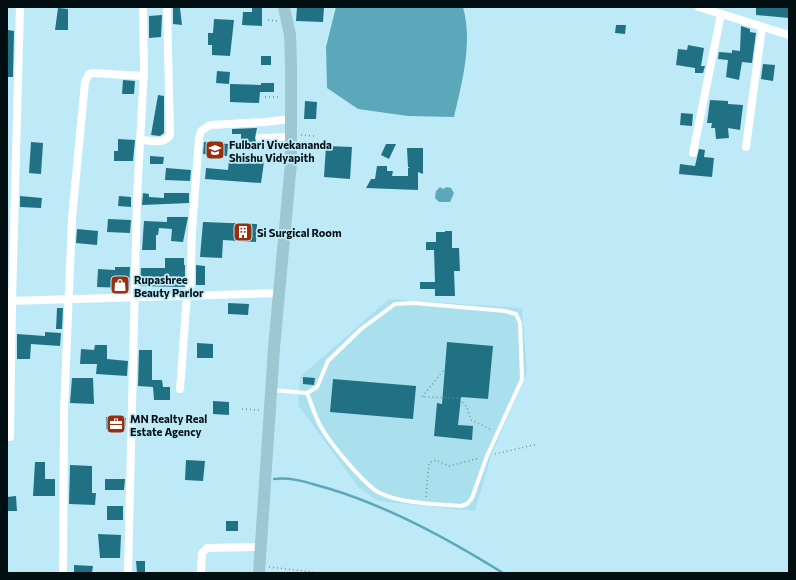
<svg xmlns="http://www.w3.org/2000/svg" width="796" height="580" font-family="Commissioner,sans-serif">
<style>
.built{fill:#aadfed}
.water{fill:#5ca8bb}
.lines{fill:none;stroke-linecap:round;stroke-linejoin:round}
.stream{stroke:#5ca8bb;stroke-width:2.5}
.building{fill:#207183}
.path{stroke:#72929b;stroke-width:1.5;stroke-dasharray:1 3;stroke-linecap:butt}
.lane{stroke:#fff;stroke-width:4}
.street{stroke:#fff;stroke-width:8}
.secondary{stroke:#9ec8d1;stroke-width:12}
.labels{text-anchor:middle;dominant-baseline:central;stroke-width:3.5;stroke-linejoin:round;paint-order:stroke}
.poi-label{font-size:11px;font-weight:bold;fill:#010e12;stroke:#beeaf7;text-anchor:start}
</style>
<rect width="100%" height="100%" fill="#beeaf7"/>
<polygon class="built" points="389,299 522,308 527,372 491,456 475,511 378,501 359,488 298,405 300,377"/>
<g class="water">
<path d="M336 7H463C473 42 462 83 454 117L408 116 358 109 327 88 326 47Z"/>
<polygon points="440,187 443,189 447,187 451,188 454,193 450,202 439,202 435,198 436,191"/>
</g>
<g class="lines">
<path class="stream" d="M274 479C294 477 308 483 327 488 390 507 448 539 503 573"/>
</g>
<g class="building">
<polygon points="252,7 262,7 262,26 242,25 243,12 252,12"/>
<polygon points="297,7 324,7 323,22 296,21"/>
<polygon points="756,7 789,7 789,18 756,15"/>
<polygon points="58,8 68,9 68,30 55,30"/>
<polygon points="173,8 180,8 182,25 173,24"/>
<polygon points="162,15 161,37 149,38 149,16"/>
<polygon points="214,19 234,20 230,56 212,55 212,45 208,45 208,33 213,33"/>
<polygon points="616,25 626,25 625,34 615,33"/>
<polygon points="741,26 750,29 750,32 756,33 752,63 742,62 739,80 726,77 728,60 718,59 719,52 732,53 732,50 740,51"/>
<polygon points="8,30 14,31 13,77 7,77"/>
<polygon points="688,45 704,48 701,66 705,66 703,73 695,73 695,68 676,65 678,49 687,50"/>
<rect x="261" y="56" width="10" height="9"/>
<polygon points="763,64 775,65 773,81 761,79"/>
<polygon points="217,71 230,72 229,84 216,83"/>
<polygon points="123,80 135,81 134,94 122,94"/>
<polygon points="261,83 274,83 274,92 260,92 259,103 230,102 230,84 261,85"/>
<polygon points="158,95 164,96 164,133 160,136 151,135"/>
<polygon points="710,100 728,101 728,104 743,105 740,130 728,128 729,138 716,139 715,128 711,128 712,123 707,123"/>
<polygon points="305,101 317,102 316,119 304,119"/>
<polygon points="681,113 693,114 692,126 680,125"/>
<polygon points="257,128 255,138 257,146 241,146 241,134 232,134 232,129"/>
<polygon points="118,139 135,140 133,161 114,161 114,151 118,151"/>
<polygon points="31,142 43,143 41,174 29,173"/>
<polygon points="204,142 228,144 227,156 203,154"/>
<polygon points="386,144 396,144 389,159 381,155"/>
<polygon points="326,146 352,147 350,179 324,177"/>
<polygon points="407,148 423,148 423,174 418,172 418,190 366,188 371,179 375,179 377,166 387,166 387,171 393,171 392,176 408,176 408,168 410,168 408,167"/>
<polygon points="699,149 705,150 704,157 714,158 712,177 679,174 680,164 695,166"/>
<polygon points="150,156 164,157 163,164 150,164"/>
<polygon points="229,159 264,162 261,183 205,179 206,168 228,170"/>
<polygon points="166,168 191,170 190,181 165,180"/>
<polygon points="143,193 149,194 149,197 164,198 164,193 189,193 189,203 142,205"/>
<polygon points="20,196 42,198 41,208 20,207"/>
<polygon points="119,196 131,197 131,207 118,206"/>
<polygon points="167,217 188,217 183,242 171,241 172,229 159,228 158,235 156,235 156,250 142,250 144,221 167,222"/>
<polygon points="108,219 131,220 130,233 107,232"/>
<polygon points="203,222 257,224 256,242 223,240 222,258 200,257"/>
<polygon points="77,229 98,231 97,245 76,243"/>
<polygon points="445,231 452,231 452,248 459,248 460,271 454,271 455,296 435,296 435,289 420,289 420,282 435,282 434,250 426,250 426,242 436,242 436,232 445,232"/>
<polygon points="165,258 184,258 184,265 185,265 185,287 140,286 141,268 165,268"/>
<polygon points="196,265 205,266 205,285 196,285"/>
<polygon points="115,267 130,267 129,288 97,287 98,269 115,270"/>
<polygon points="228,303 249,304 248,315 228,314"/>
<polygon points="57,308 63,308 62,329 56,329"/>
<polygon points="45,332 61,333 60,346 31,344 30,359 17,359 17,334 45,336"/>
<polygon points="447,342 493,346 488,399 461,397 458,425 473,426 472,440 434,436 437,403 442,404"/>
<polygon points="197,343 213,344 213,358 197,358"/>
<polygon points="95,345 107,345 107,359 128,361 127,376 96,374 97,364 80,364 81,349 94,350"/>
<polygon points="139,350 152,350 152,380 162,380 163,387 170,387 170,400 154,400 153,387 138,386"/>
<polygon points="303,377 315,378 314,385 303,384"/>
<polygon points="72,378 93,378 94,404 70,403"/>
<polygon points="333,379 416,386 413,419 330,412"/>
<polygon points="213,401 229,402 229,415 213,414"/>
<polygon points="106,417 126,418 125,430 106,429"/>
<polygon points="186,460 205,461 203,481 185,480"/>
<polygon points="35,462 45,462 45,479 55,479 55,496 33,496"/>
<polygon points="70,465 92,466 92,493 96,493 95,505 69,504"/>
<polygon points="105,479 125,479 124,490 105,490"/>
<polygon points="16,496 17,511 7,511 7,497"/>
<rect x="107" y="506" width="16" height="14"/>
<rect x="226" y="521" width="12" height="10"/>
<polygon points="98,534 121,535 120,558 100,558"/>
<polygon points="136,561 145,561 145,573 137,573"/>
<polygon points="74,565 93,566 92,573 74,573"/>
</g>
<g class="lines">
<g class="path">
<polyline points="268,20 277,21"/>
<polyline points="265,97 281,97"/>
<polyline points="301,135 314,136"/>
<polyline points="443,371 422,397 459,398 467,407 471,420 492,430"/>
<polyline points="242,409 260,410"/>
<polyline points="495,454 538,444"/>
<polyline points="426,497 429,463 436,460 449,466 480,458"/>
<polyline points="269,567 322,573"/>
</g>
<path class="lane" d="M272 390 307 393C312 405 315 417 321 427 330 443 365 486 380 493 402 504 437 504 461 506L467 504 472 498 487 456 522 379 520 323 516 314 505 311 414 303 395 304 361 329 328 361 317 387 307 393"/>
<g class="street">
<polyline points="699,7 789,35"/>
<polyline points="260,138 291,137"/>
<path d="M140 140C149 140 165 145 170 135L167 7"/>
<polyline points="746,147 762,27"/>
<polyline points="693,153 721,14"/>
<polyline points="190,295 192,231 199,138 201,131 210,125 265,122 290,119"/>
<polyline points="8,301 279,293"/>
<polyline points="180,389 187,295"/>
<polyline points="10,437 12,301 20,7"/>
<polyline points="63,573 64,412 72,218 85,82 89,74 92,73 144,76"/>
<polyline points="128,573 137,197 144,70 143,7"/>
<polyline points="201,573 202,553 207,548 260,547"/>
</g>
<polyline class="secondary" points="259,573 274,348 291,163 291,63 290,35 284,7"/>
</g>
<defs>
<g id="school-square" transform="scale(1)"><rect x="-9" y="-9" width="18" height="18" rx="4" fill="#973011" stroke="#beeaf7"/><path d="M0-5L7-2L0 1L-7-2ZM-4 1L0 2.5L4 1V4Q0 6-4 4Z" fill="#fff"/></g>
<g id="building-square" transform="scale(1)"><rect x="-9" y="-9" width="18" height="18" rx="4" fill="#973011" stroke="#beeaf7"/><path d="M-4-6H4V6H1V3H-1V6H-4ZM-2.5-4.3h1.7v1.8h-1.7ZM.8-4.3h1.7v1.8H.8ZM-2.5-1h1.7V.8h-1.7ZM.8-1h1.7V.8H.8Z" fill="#fff"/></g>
<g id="shop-square" transform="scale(1)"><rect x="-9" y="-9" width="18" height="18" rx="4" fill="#973011" stroke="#beeaf7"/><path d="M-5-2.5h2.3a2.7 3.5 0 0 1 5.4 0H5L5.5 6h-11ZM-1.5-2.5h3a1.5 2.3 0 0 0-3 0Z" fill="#fff"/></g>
<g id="office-square" transform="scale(1)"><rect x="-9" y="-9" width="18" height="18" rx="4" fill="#973011" stroke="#beeaf7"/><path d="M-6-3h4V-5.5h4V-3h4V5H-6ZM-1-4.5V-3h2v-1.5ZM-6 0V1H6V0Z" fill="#fff"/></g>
</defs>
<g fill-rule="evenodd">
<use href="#school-square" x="215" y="150"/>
<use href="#building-square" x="243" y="232"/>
<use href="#shop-square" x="120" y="285"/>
<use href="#office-square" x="116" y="424"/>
</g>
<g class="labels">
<g class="poi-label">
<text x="229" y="144">Fulbari Vivekananda<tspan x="229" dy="13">Shishu Vidyapith</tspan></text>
<text x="257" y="232">Si Surgical Room</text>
<text x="134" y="279">Rupashree<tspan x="134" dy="13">Beauty Parlor</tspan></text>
<text x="130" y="418">MN Realty Real<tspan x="130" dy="13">Estate Agency</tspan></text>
</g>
</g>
<rect width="796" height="580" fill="none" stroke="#010e12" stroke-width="16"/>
</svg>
